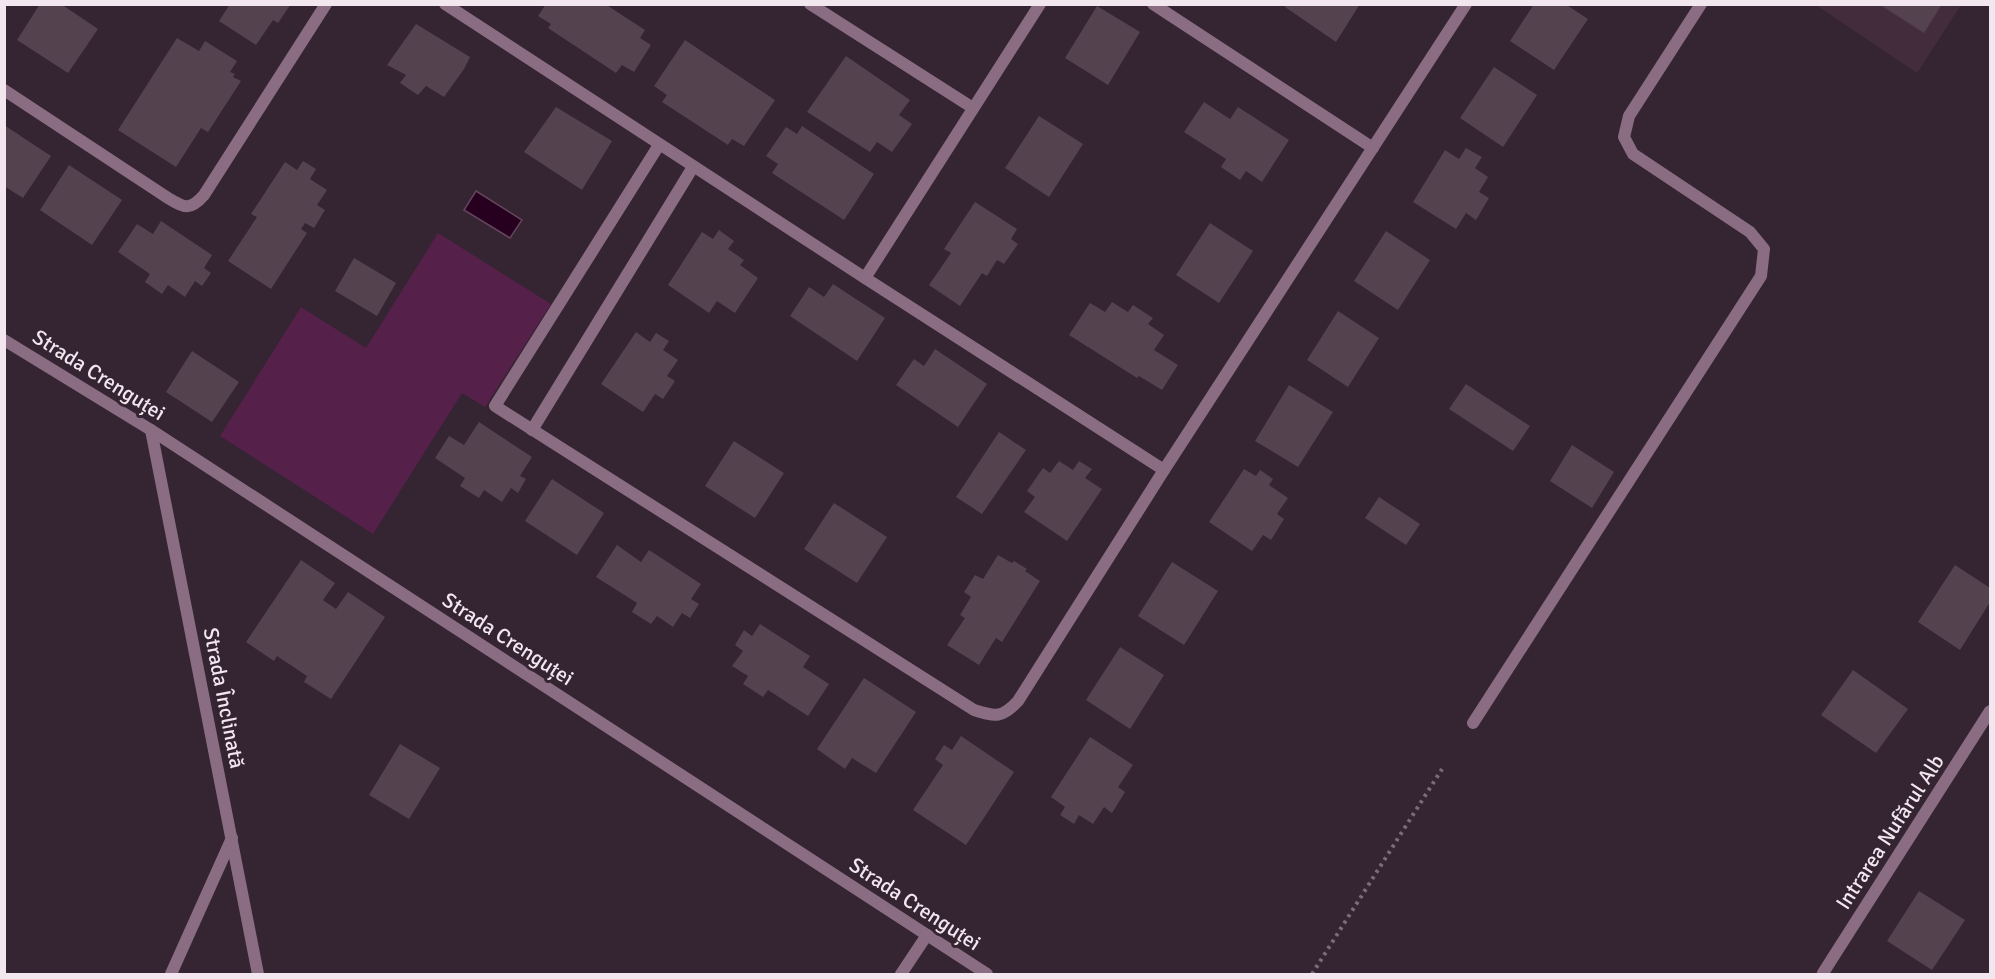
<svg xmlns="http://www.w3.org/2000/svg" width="1995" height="979" font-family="Signika,sans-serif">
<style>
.built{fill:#432d3d}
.green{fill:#55214a}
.water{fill:#27001f;stroke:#64455d;stroke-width:1.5}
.building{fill:#55424f}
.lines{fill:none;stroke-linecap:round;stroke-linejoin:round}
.path{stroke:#7b6c77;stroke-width:4;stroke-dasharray:3 4.5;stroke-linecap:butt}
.service{stroke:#8a6d82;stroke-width:12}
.minor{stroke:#8a6d82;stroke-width:12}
.labels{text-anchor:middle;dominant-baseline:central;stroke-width:6;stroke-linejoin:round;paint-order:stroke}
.street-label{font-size:21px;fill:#f3e7ef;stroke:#352431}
</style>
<rect width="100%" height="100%" fill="#352431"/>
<polygon class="built" points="1816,5 1961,5 1917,73"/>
<polygon class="green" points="438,233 551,304 485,407 462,393 373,534 220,436 301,307 366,348"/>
<polygon class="water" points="476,191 522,220 510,238 464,210"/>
<g class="building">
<polygon points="40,4 61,4 98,29 68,73 17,40"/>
<polygon points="230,4 291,4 278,23 273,20 256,45 219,21"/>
<polygon points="546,4 605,4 645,30 640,38 651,45 634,72 622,65 616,73 548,28 551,24 538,16"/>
<polygon points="1286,4 1360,4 1336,42 1285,7"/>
<polygon points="1534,4 1565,4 1588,19 1554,70 1510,41"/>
<polygon points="1879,4 1942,4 1924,33"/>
<polygon points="1097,6 1140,32 1108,85 1065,58"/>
<polygon points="416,24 470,57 464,69 444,97 426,86 418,95 400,83 406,75 387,65"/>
<polygon points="177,38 199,51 205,41 237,61 230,72 235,74 233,77 241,81 208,132 201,128 176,167 118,130"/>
<polygon points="685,40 775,100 744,146 732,139 728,145 662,102 667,95 654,86"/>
<polygon points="846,56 910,100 899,115 912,124 892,152 877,142 870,152 807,112"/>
<polygon points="1494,67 1537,95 1503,147 1460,118"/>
<polygon points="1204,102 1230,119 1238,107 1289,140 1262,182 1246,171 1240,180 1221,167 1226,159 1184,132"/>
<polygon points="556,107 612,141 582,190 524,152"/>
<polygon points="1039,116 1083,144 1049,197 1005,168"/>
<polygon points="4,125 51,156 23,198 4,186"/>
<polygon points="802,126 874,174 844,220 772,173 778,164 766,156 786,127 797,134"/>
<polygon points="1466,148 1482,157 1475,168 1488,177 1479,192 1489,198 1476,220 1466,213 1456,229 1413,202 1445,150 1459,159"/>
<polygon points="303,161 316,169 310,179 327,190 317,205 325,210 314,228 305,223 301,229 307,233 271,289 228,261 257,217 251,214 285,162 297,170"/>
<polygon points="69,165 122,200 92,245 40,210"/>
<polygon points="975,202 1017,229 1011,239 1018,244 1004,264 997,260 987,276 982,273 960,306 929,285 951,253 944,249"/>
<polygon points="161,221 212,255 204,268 211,273 202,286 195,281 185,297 168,285 162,294 145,282 150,274 118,252 137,224 153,234"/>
<polygon points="1210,223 1253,251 1219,303 1176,275"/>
<polygon points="719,230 734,241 728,249 744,260 740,265 758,278 735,313 717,301 709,313 668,285 702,232 713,239"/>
<polygon points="1386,231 1430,260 1398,310 1354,281"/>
<polygon points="354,258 396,283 377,316 335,291"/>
<polygon points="833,284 885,318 857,361 790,316 809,287 824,297"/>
<polygon points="1112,302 1128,312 1133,305 1153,318 1148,324 1164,335 1154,350 1178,365 1162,390 1139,376 1137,378 1069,335 1090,303 1105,312"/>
<polygon points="1338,311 1379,338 1348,387 1307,360"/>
<polygon points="636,332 650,342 656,333 669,341 663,350 678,360 667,376 675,381 663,399 655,394 643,412 601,384"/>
<polygon points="935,349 987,384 958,427 896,385 914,359 924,366"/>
<polygon points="192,351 239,382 212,422 166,392"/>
<polygon points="1466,384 1530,426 1513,451 1449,409"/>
<polygon points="1289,385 1333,412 1298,467 1255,441"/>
<polygon points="479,422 532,457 520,476 526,479 518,493 511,488 502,502 484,490 479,498 460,486 465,478 435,458 449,436 464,445"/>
<polygon points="999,432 1026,450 982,514 956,497"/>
<polygon points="734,441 784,473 755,518 705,486"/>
<polygon points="1572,445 1614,472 1592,508 1550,481"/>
<polygon points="1059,461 1073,470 1079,461 1092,469 1085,478 1102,489 1067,541 1024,512 1035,497 1027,491 1043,468 1050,473"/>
<polygon points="1244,469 1256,476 1260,470 1273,479 1269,485 1288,498 1277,514 1284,519 1271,540 1263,535 1252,551 1209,522"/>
<polygon points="552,479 604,513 577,555 525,521"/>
<polygon points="1379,497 1420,524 1406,545 1365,518"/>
<polygon points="834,503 887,537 857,583 804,549"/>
<polygon points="617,545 641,562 649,550 701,584 691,599 699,604 690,618 682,613 673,627 657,616 651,624 632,612 637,603 596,577"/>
<polygon points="998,555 1012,563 1014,561 1027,569 1025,571 1040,581 1002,642 996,638 979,665 947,645 965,618 960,615 971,597 964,592 975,575 983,579"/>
<polygon points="301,560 335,583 323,600 336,609 348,592 385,617 331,699 304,682 307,676 277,656 274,661 246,642"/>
<polygon points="1172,562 1218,591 1184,645 1138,616"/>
<polygon points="1955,565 1990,588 1990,602 1960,650 1918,622"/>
<polygon points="760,624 810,656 803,667 829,684 808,716 768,690 763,697 743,684 748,676 732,666 743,651 735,645 744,630 752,636"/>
<polygon points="1120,647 1164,675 1130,729 1086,700"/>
<polygon points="1853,670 1908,709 1876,753 1821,715"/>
<polygon points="864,678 916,712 876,773 852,758 845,769 817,749"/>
<polygon points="961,736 1014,772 966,845 913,810 943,765 935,759 944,745 952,750"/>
<polygon points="1090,737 1133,765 1118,787 1125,792 1112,813 1104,807 1093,824 1079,815 1074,824 1060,815 1065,807 1051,797"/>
<polygon points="400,744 440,768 409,819 369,795"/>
<polygon points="1919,891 1965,920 1932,970 1887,941"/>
</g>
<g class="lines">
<polyline class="path" points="1312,974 1442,769"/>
<g class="service">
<polyline points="810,4 973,108"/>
<polyline points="171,974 232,838"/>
</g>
<g class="minor">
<polyline points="445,4 865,278 1164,470"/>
<polyline points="1153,4 1373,148"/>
<path d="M4 90 168 198C185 208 190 211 204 195L326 4"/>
<path d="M659 145 495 406 974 710C996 717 1002 718 1018 701L1164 470 1466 4"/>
<polyline points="865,278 1040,4"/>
<polyline points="4,340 151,430 987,974"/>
<polyline points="151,430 258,974"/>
<polyline points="532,430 693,167"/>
<polyline points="1473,723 1761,276 1764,249 1750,232 1633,154 1624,137 1629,116 1701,4"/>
<polyline points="1823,973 1990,711"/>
<polyline points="901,974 927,935"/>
</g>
</g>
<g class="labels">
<g class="street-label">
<text transform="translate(99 375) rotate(32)">Strada Crenguței</text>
<text transform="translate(508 639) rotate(33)">Strada Crenguței</text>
<text transform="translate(224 698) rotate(79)">Strada Înclinată</text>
<text transform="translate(1890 832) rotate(-57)">Intrarea Nufărul Alb</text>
<text transform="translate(915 904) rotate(33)">Strada Crenguței</text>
</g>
</g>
<rect width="1995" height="979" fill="none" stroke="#f3e7ef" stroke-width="12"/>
</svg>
